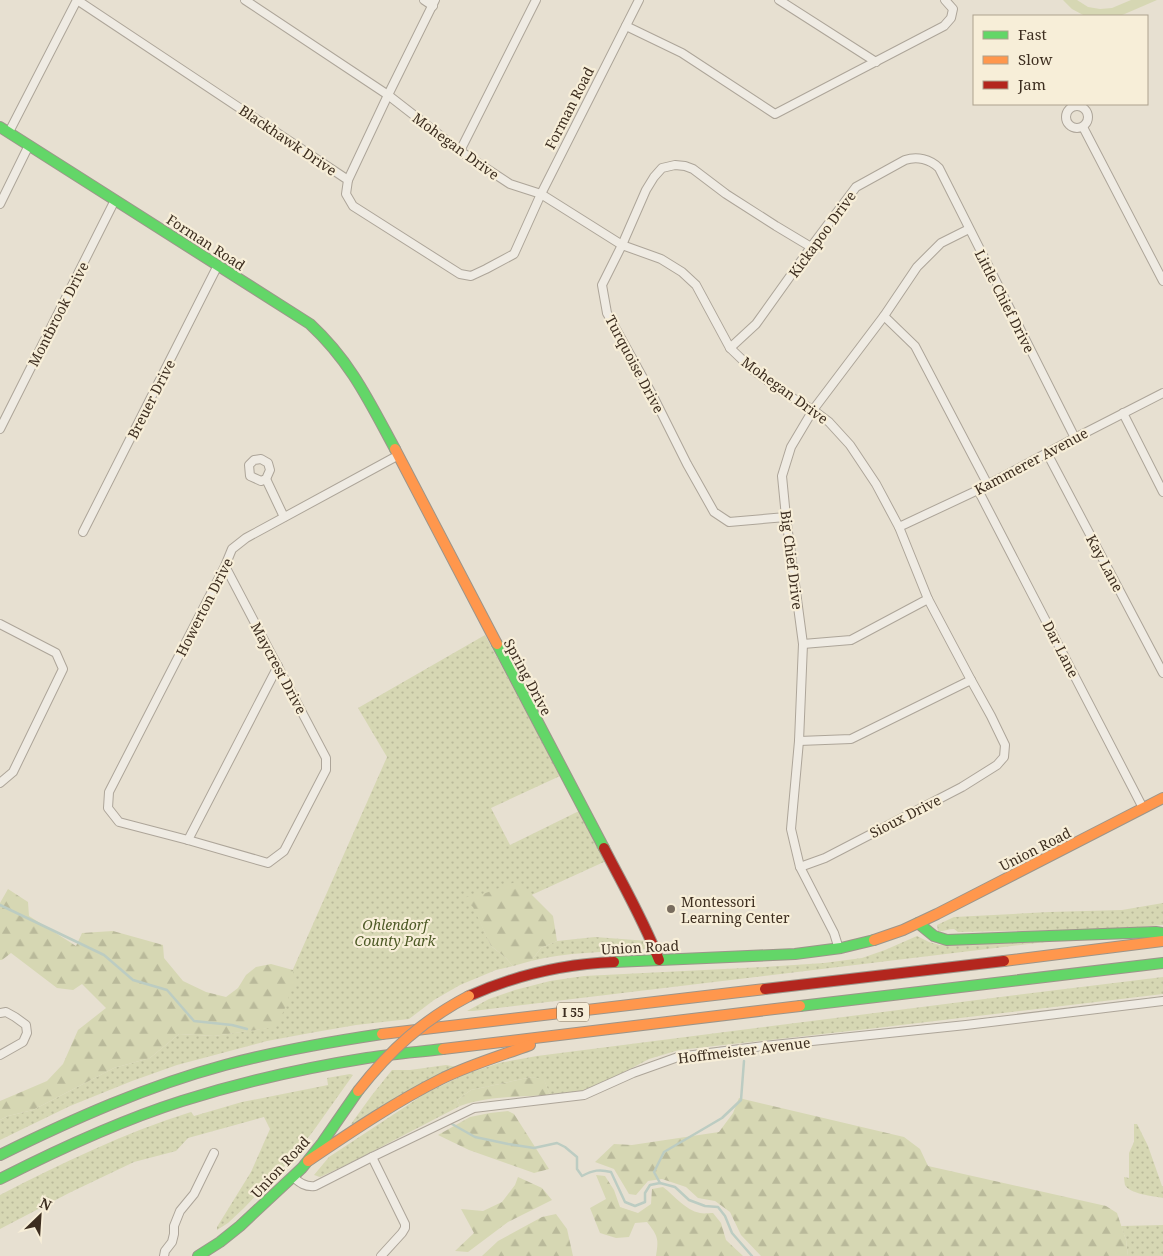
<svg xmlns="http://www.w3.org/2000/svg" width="1163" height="1256" font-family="'Noto Serif',serif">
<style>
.grass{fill:url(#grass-dots)}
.forest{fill:url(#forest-firs)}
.pitch{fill:#d6d7b3}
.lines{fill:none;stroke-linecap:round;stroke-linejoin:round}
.stream{stroke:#bcccc2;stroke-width:2.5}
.street-casing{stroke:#ada599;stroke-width:10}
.fast-casing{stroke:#9c958a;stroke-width:12}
.slow-casing{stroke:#9c958a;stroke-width:12}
.jam-casing{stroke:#9c958a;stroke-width:12}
.street{stroke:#efebe3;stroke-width:8}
.fast{stroke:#63d668;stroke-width:10}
.slow{stroke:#ff974d;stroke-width:10}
.jam{stroke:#b3261e;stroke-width:10}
.slow-bridge-casing{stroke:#9c958a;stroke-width:12;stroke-linecap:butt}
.slow-bridge{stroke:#ff974d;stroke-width:10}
.poi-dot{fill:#786c5e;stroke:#f7eed8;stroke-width:2}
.labels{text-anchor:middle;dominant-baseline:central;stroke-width:4.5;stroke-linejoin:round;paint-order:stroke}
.shield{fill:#f7eed8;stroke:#756857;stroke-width:1}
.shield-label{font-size:12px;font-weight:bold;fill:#3d2e20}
.street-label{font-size:14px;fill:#3d2e20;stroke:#f7eed8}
.poi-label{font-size:14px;fill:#3d2e20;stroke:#f7eed8;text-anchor:start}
.park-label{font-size:14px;font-style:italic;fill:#4d5a26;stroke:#f7eed8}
</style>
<defs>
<pattern id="grass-dots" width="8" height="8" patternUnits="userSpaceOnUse" patternTransform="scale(1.25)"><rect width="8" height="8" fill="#d6d7b3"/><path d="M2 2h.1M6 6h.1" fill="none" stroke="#b9b99a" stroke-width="1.8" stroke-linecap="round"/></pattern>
<pattern id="forest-firs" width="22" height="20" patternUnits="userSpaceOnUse" patternTransform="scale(1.25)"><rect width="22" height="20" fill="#d6d7b3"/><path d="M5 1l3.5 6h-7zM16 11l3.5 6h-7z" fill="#b9b99a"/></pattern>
</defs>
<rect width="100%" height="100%" fill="#e7e0d1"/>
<g class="grass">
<polygon points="485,635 560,776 491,808 510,845 579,811 606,861 479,919 491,946 505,957 513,966 496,970 460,985 434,1000 409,1019 356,1025 310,1033 267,1041 177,1065 132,1081 70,1106 0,1140 0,1120 8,1116 33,1110 114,1068 150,1058 179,1034 214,1036 267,1028 387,757 358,708"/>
<path d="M1163 903V925L1116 929 958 932 954 929C948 929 944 932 938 931L937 925 954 917 1049 912 1122 910Z"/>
<polygon points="917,936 929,942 940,945 1046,942 473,1011 467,1011 489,999 515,990 550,981 584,976 764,967 824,963 862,958 885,950"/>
<path d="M595 937 648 941V948L641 950C604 952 567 952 531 961L541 948 557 941Z"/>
<polygon points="1163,977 1163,994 859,1030 679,1050 649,1059 592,1089 574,1094 550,1095 544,1080 532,1077 471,1090 457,1100 460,1106 348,1164 320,1177 314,1175 329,1157 426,1093 466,1074 499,1063 537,1056 1024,994"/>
<polygon points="446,1065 458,1067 357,1124 351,1124 372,1095 392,1070 410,1070"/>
<path d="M350 1074 353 1075 314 1130 294 1156 244 1208 228 1223 217 1230V1227L251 1172 270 1129 264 1117 188 1138 176 1151 134 1162 69 1193 0 1229V1195C62 1163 124 1133 191 1112L194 1116 242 1102 328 1085 327 1078Z"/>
<path d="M1134 1124H1137L1148 1146 1162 1186H1163V1198C1154 1196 1129 1194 1125 1185 1125 1185 1124 1178 1124 1177L1129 1178V1153L1134 1142Z"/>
<polygon points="1163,1225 1163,1256 1128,1256 1126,1240 1121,1226"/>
</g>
<g class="forest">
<polygon points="518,881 553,916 557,941 541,948 531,961 513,966 505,957 491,946 473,907 462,898 483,894"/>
<polygon points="8,889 28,902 29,916 76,946 82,933 113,931 163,945 164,958 183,981 206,992 226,997 238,988 246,975 256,967 271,964 293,970 295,985 290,991 287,1004 276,1027 214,1036 179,1034 150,1058 114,1068 33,1110 8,1116 0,1120 0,1101 47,1081 63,1064 78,1030 106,1008 82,984 73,990 57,988 11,953 2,960 0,960 0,903"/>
<path d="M532 1077 544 1079 550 1095C520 1097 488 1096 460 1106L457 1100 471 1090Z"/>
<polygon points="739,1098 904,1137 920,1149 928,1166 1106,1206 1117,1213 1126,1240 1128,1256 761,1256 741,1235 730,1212 715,1201 698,1198 686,1187 662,1179 648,1181 636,1195 629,1194 614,1169 595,1162 614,1144 632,1145 719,1132 733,1113"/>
<polygon points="508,1111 514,1114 549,1169 534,1173 469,1150 438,1135 470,1117 490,1113"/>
<path d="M596 1175 605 1176 614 1190 620 1207 638 1213 651 1204 652 1189 663 1187C675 1196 685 1210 700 1213 704 1214 709 1213 713 1213L721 1223 726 1240 743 1256H656C659 1239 658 1236 647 1222L635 1223 629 1237 616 1238 600 1233 590 1208 606 1199Z"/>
<polygon points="518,1177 542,1188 552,1200 508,1222 468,1252 455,1251 474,1233 461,1209 483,1211 502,1202 515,1185"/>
<polygon points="556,1214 567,1229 573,1256 482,1256 498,1241 542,1217"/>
</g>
<polygon class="pitch" points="1063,0 1077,0 1088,7 1100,9 1112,8 1131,0 1157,0 1120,16 1085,16 1072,9"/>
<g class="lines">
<g class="stream">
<polyline points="0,905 104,955 133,980 167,990 194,1021 232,1025 247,1029"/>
<path d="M452 1124 475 1137 508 1144 534 1148 557 1143 565 1147 577 1157V1169L582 1176C593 1170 600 1169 611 1172L625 1202 635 1206 645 1202V1193L650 1185 660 1183 675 1187 689 1200 705 1206 718 1207 725 1216 732 1233 752 1256"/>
<polyline points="660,1183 654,1172 664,1152 722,1118 741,1100 744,1061"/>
</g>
<g class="street-casing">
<g id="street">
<polyline points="245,0 388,95 460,151 510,184 541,194 622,245 661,259 682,272 696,285 730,348 753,370 776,387 791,397 813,410 829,422 850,445 876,484 899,527 928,599 971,680 991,716 1005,745 1004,757 997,765 962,787 825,858 800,867"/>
<polyline points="424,0 433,6"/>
<polyline points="779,0 876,62"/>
<polyline points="626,26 682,53 775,114 944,26 951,18 953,9 945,0"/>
<circle cx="1077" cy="117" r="11"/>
<polyline points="1083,127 1163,281"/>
<polyline points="9,132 77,0 348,180 346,194 353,206 460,274 471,276 486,269 514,254 541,194 639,0"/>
<polyline points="460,151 536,0"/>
<polyline points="348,180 388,95 435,0"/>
<polyline points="0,204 29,145"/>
<polyline points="884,316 915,346 988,485"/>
<path d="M730 348 756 324 811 247 856 187 905 160C917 156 930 159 939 168L1075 438"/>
<polyline points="1123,413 1163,492"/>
<polyline points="0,429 115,200"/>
<polyline points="1047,453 1163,673"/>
<polygon points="261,459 268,463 270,470 266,479 261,481 250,476 249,465 254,460"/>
<polyline points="266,479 284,517"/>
<polyline points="978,490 1143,808"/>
<polyline points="786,517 729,522 714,512 687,464 653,396 607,313 602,285 622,245 646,190 654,177 662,168 675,165 685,166 693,169 726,194 776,226 811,247"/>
<polyline points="899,527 978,490 1075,438 1163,393"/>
<polyline points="83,532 218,265"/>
<polyline points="225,566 326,758 326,770 284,851 268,863 188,840 119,822 108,808 109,792 225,566 232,549 246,538 397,456"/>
<polyline points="0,624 56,653 63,669 13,772 0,783"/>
<polyline points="803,644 851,640 928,599"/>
<polyline points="799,741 851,739 971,680"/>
<polyline points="188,840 278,666"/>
<polyline points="839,949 834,933 800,867 791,829 799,741 803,644 786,517 782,476 791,447 813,410 884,316 917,267 941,243 969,229"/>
<polyline points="0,1013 6,1012 15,1017 26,1025 27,1033 23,1042 0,1055"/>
<polyline points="372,1157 405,1224 405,1228 402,1233 381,1256"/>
<path d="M293 1177C300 1183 305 1187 315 1186L372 1157 474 1108 584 1095 633 1073 678 1057 764 1046 966 1025 1163 1001"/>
<polyline points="164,1256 165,1251 172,1242 174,1234 174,1226 180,1211 194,1194 214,1153"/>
</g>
</g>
<g class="fast-casing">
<g id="fast">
<path d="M0 127 310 324C351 362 369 401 395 449"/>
<polyline points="497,644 604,848"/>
<polyline points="918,923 934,936 947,940 1156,932 1163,933"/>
<polyline points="614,962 795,954 841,948 874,940"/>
<polyline points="800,1006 1163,963"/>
<path d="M0 1155C73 1119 147 1086 225 1065 277 1051 329 1042 382 1034"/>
<path d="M0 1179C59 1149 119 1121 182 1101 242 1082 304 1068 367 1058 392 1054 418 1052 443 1049"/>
<polyline points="198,1256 220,1242 240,1226 302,1168 322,1143 358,1091"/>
</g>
</g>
<g class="slow-casing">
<g id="slow">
<polyline points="395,449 497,644"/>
<polyline points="874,940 903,930 937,914 1163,798"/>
<polyline points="1004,961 1163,941"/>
<polyline points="382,1034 765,989"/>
<polyline points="443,1049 800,1006"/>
<path d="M308 1161C351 1132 395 1102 441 1079 469 1065 500 1056 530 1045"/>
</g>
</g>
<g class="jam-casing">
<g id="jam">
<path d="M604 848C623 885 644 921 659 960"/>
<polyline points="765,989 1004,961"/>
<path d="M469 996C516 975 562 964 614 962"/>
</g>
</g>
<use href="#street" class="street"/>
<use href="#fast" class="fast"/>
<use href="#slow" class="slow"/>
<use href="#jam" class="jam"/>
<g class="slow-bridge-casing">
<path id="slow-bridge" d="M358 1091C390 1050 423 1020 469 996"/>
</g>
<use href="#slow-bridge" class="slow-bridge"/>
</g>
<circle class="poi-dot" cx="671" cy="909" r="5"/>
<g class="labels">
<rect class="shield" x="557" y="1002.5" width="32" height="19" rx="4"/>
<g class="shield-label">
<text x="573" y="1012">I 55</text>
</g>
<g class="street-label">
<text transform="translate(569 108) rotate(-63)">Forman Road</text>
<text transform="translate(288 140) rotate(34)">Blackhawk Drive</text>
<text transform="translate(456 146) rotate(36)">Mohegan Drive</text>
<text transform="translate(822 234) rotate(-54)">Kickapoo Drive</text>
<text transform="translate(206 242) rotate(33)">Forman Road</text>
<text transform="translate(1005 301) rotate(63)">Little Chief Drive</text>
<text transform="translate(58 314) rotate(-63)">Montbrook Drive</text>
<text transform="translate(635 364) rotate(62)">Turquoise Drive</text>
<text transform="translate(785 390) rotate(36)">Mohegan Drive</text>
<text transform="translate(151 399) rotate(-63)">Breuer Drive</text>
<text transform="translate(1031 461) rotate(-28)">Kammerer Avenue</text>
<text transform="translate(792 560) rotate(83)">Big Chief Drive</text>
<text transform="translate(1105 563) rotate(62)">Kay Lane</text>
<text transform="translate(204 607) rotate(-63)">Howerton Drive</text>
<text transform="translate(1061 649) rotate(63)">Dar Lane</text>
<text transform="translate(279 668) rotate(62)">Maycrest Drive</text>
<text transform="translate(528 677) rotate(62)">Spring Drive</text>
<text transform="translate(905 816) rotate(-27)">Sioux Drive</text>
<text transform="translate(1035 849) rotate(-27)">Union Road</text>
<text transform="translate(640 947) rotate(-3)">Union Road</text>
<text transform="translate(744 1050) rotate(-7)">Hoffmeister Avenue</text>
<text transform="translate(280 1167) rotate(-47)">Union Road</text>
</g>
<g class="poi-label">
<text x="681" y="901">Montessori<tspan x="681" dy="16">Learning Center</tspan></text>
</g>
<g class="park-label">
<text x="395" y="924">Ohlendorf<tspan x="395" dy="16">County Park</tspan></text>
</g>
</g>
<rect x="973" y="15" width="175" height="90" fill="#f7eed8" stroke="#ada18e"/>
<rect x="983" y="31" width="25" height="8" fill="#63d668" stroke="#ada18e"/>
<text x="1018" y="40" font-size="15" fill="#3d2e20">Fast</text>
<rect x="983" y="56" width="25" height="8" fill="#ff974d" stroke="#ada18e"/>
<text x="1018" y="65" font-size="15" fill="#3d2e20">Slow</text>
<rect x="983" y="81" width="25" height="8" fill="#b3261e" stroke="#ada18e"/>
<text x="1018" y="90" font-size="15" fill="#3d2e20">Jam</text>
<g transform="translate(40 1216) rotate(25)" stroke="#f7eed8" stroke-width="4" paint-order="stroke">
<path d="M0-4L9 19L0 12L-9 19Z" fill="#3d2e20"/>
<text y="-8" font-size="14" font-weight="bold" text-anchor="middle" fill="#3d2e20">N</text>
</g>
</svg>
